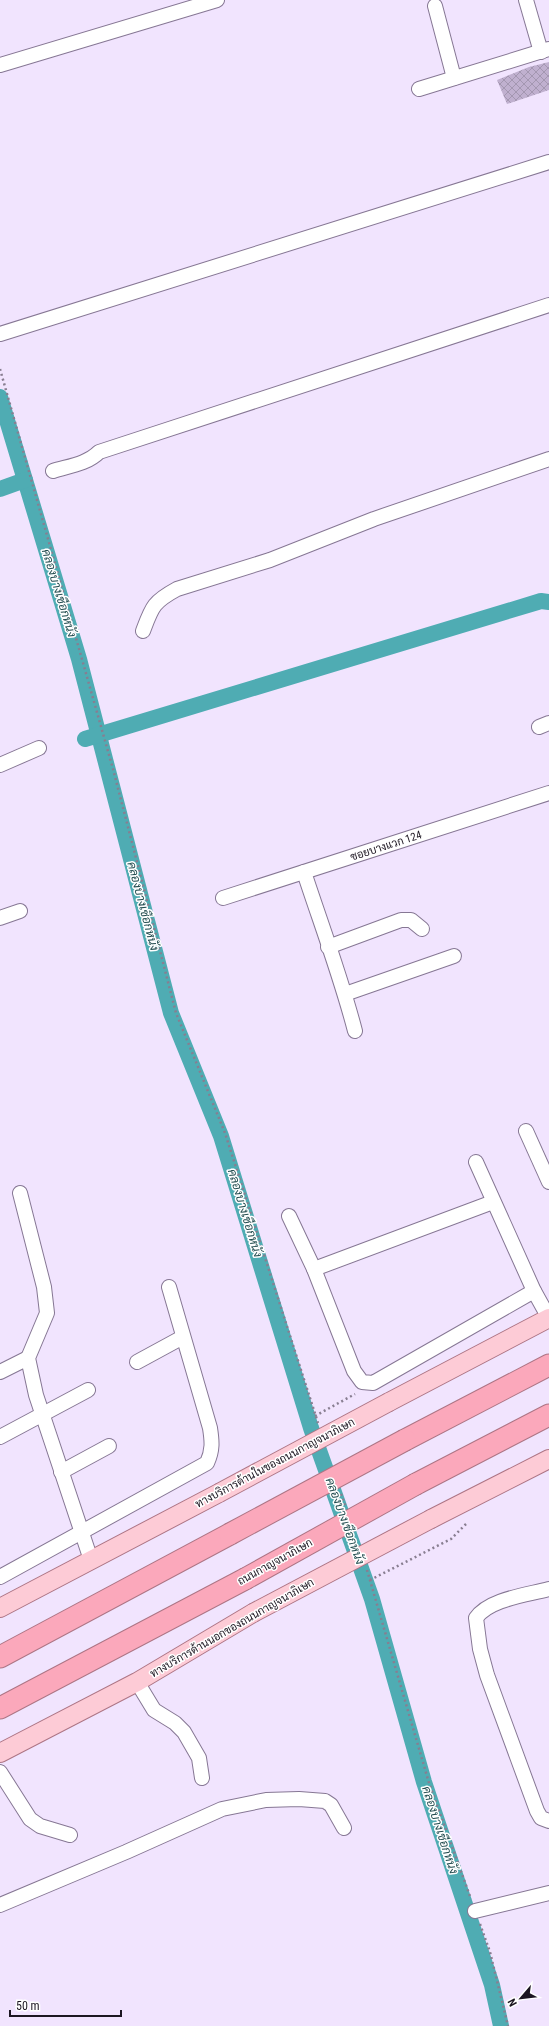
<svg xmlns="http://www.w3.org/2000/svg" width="549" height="2026" font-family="'Roboto Condensed',Sarabun,sans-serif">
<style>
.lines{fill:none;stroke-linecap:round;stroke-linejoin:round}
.canal{stroke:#4facb3;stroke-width:16}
.building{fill:url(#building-cross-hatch)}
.minor-casing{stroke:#867794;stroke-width:16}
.major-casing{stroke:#ad7585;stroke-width:20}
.highway-casing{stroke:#ad7585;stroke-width:23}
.path{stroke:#887e91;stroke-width:2.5;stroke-dasharray:2 3;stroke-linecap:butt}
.minor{stroke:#fff;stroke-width:14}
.major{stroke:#fdcbd6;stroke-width:18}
.highway{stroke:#fba8bb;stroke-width:21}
.major-bridge-casing{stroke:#ad7585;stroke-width:20;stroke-linecap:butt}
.highway-bridge-casing{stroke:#ad7585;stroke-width:23;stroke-linecap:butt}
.major-bridge{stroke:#fdcbd6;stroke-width:18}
.highway-bridge{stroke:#fba8bb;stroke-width:21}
.labels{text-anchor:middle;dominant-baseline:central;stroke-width:3;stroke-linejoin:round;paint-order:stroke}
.street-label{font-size:11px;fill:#1c1621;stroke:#fff}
.water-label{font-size:12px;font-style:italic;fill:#224c4f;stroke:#fff}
</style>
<defs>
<pattern id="building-cross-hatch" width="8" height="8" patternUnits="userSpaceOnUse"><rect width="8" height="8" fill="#c0b0cf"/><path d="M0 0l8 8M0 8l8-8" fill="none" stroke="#a497b1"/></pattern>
</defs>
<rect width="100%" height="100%" fill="#f1e4fe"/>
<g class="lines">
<g class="canal">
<polyline points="0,397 79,659 171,1013 221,1136 311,1428 372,1599 424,1782 492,1985 501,2026"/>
<polyline points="0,489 25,480"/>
<polyline points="85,739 541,601 549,602"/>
</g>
</g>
<polygon class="building" points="549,62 549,90 507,104 497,80 529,67"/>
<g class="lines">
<g class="minor-casing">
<g id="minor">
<polyline points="526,0 541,52"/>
<polyline points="435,6 454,78"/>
<polyline points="0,65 217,0"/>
<polyline points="419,89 549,49"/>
<polyline points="0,334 549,162"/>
<path d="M53 471C69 466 87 464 99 452L549 305"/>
<path d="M143 631C152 607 153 602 177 589L270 560 374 519 549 459"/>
<polyline points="539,727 549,723"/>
<polyline points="0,765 39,748"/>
<path d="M304 872C321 924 341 977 355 1031"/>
<polyline points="223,898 549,793"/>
<polyline points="0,918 20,911"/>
<polyline points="328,947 401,920 411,920 422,929"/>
<polyline points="345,994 454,956"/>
<polyline points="526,1131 549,1182"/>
<polyline points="476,1162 534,1291"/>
<polyline points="20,1193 44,1287 47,1313 28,1358 36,1395 91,1560"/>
<polyline points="289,1216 314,1269 354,1371 362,1382 373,1383 534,1291 549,1318"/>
<polyline points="314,1269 493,1202"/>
<polyline points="137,1362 183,1337"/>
<polyline points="0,1372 28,1358"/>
<polyline points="0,1437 88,1390"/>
<polyline points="61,1472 109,1446"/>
<path d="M0 1577 207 1463C213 1450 212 1441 210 1428L169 1287"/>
<path d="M549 1589C527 1595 489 1599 476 1618L480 1649 487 1675 537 1811 541 1818 549 1821"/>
<polyline points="137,1682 154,1710 175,1723 184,1732 199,1758 202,1778"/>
<polyline points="0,1772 30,1819 40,1826 70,1835"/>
<polyline points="0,1905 126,1852 222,1809 266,1800 299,1799 325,1801 331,1805 344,1828"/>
<polyline points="475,1911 549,1893"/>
</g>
</g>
<g class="major-casing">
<g id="major">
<polyline points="389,1402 549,1318"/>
<polyline points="431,1519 549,1459"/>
<polyline points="0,1608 219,1493"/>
<polyline points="0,1753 137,1682 253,1613"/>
</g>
</g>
<g class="highway-casing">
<g id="highway">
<polyline points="405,1440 549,1365"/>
<polyline points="416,1484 549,1415"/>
<polyline points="0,1657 230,1534"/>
<polyline points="0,1708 245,1579"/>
</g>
</g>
<g class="path">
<polyline points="0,369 113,769 176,1013 225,1133 318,1423"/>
<polyline points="315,1416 355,1394"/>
<polyline points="341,1494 345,1505"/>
<polyline points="367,1570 429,1783 471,1899"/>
<polyline points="370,1580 451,1539 467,1523"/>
<polyline points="480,1924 490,1952 508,2026"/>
</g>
<use href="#minor" class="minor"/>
<use href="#major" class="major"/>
<use href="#highway" class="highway"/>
<g class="major-bridge-casing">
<g id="major-bridge">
<polyline points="219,1493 389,1402"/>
<polyline points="253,1613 431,1519"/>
</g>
</g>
<g class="highway-bridge-casing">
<g id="highway-bridge">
<polyline points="230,1534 405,1440"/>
<polyline points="245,1579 416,1484"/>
</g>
</g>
<use href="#major-bridge" class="major-bridge"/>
<use href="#highway-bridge" class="highway-bridge"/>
</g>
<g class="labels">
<g class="street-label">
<text transform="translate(386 846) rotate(-18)">ซอยบางแวก 124</text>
<text transform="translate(275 1463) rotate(-28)">ทางบริการด้านในของถนนกาญจนาภิเษก</text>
<text transform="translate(275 1562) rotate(-29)">ถนนกาญจนาภิเษก</text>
<text transform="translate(232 1628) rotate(-30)">ทางบริการด้านนอกของถนนกาญจนาภิเษก</text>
</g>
<g class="water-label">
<text transform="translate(59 593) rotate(73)">คลองบางเชือกหนัง</text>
<text transform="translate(143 906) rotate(75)">คลองบางเชือกหนัง</text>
<text transform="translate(245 1213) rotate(73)">คลองบางเชือกหนัง</text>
<text transform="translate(345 1521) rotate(70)">คลองบางเชือกหนัง</text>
<text transform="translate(440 1830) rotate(72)">คลองบางเชือกหนัง</text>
</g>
</g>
<g transform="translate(521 1998) rotate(242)" stroke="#ffffff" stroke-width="3" paint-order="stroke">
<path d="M0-3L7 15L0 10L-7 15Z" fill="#1c1621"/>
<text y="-6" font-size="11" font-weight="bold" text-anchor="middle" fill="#1c1621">N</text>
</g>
<path d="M10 2010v6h111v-6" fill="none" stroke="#1c1621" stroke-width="2"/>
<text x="16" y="2010" font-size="12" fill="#1c1621" stroke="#ffffff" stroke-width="3" paint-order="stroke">50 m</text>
</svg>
